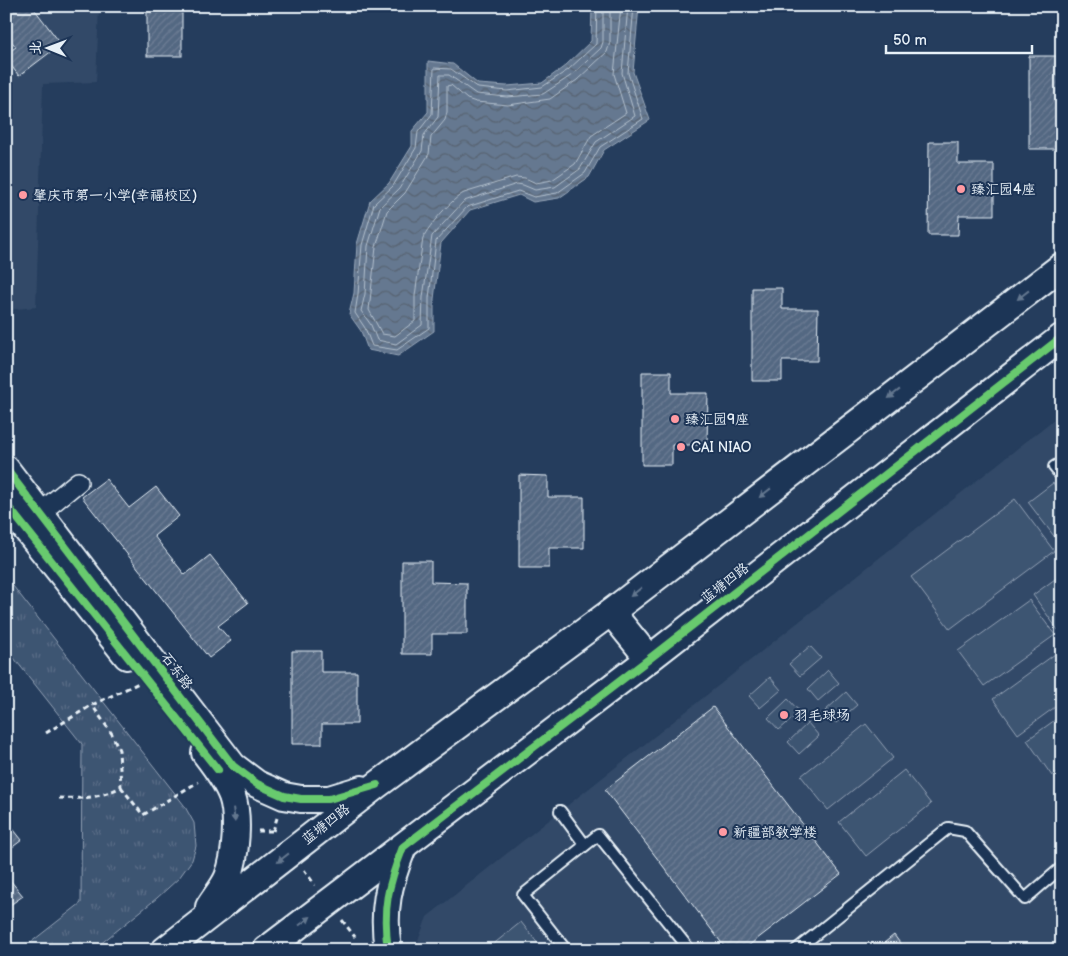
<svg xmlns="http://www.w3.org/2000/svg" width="1068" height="956" font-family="'Balsamiq Sans','LXGW WenKai TC',sans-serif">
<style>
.built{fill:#334a68}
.grass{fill:url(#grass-tufts);stroke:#93a2b5}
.pitch{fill:#3e5472;stroke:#93a2b5}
.water{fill:url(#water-waves);stroke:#99a8ba}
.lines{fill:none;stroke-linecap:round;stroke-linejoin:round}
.shore{stroke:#b4c1ce;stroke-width:1}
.building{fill:url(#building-hatch);stroke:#e8f1f8}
.lane-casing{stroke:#e8f1f8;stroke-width:14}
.street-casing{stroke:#e8f1f8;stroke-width:22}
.secondary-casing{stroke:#e8f1f8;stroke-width:30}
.path{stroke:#e8f1f8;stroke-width:3;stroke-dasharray:5 4;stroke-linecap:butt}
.lane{stroke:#1d3557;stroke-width:10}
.street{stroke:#1d3557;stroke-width:19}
.secondary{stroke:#1d3557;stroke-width:26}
.cycleway-casing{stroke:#1d3557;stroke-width:11}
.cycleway{stroke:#67ca6e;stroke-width:8}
.oneway{fill:#64778f}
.poi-dot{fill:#ff9aa2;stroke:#1d3557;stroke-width:2}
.labels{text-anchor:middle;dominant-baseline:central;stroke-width:4;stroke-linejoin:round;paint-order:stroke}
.poi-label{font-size:14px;fill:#e8f1f8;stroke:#1d3557;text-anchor:start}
.street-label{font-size:14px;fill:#e8f1f8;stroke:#1d3557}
</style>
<defs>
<pattern id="grass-tufts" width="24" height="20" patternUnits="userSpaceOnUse" patternTransform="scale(1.25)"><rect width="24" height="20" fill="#3e5472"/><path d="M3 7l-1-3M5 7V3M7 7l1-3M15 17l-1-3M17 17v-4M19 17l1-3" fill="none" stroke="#5a6d87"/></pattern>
<pattern id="water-waves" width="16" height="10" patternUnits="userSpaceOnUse" patternTransform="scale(1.25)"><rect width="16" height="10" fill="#657890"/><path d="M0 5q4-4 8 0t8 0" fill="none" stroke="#576270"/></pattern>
<pattern id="building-hatch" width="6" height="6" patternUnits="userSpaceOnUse" patternTransform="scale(1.25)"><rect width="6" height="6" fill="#536782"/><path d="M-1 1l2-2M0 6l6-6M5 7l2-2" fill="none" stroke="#6c7d94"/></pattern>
</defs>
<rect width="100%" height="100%" fill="#253d5d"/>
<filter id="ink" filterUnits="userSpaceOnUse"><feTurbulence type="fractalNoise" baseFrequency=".02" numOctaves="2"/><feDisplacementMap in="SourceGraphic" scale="10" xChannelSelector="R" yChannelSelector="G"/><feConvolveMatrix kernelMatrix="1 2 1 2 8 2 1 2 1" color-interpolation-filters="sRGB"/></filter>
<g filter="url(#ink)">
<g class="built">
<polygon points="6,6 99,6 96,82 43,84 36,307 6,310"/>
<polygon points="1062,413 1062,950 420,950 418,941 427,917"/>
</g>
<polygon class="grass" points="6,577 184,805 194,823 196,846 192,860 179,878 157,898 93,950 21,950 81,903 82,744 6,648"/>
<g class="pitch">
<polygon points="1053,483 1062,495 1062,543 1060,544 1028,502"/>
<polygon points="1015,499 1054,551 950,629 911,577"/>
<polygon points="1062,574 1062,628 1058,630 1033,595"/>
<polygon points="1029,600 1055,635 984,686 958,651"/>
<polygon points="810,646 821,658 800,676 789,664"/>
<polygon points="1062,649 1062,702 1018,734 993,699"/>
<polygon points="828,670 839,683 818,701 808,689"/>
<polygon points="770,677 781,690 760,708 749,696"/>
<polygon points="846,692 857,705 836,723 825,711"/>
<polygon points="788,699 800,712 779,730 768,718"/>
<polygon points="1062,715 1062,769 1052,776 1027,740"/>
<polygon points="808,723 819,736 799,754 788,742"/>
<polygon points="866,724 893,758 828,810 801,776"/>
<polygon points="904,770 931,804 866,856 839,822"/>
<polygon points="521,922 543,950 486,950"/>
</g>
<polygon class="water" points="592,6 639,6 633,72 650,120 604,150 589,177 559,198 533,202 519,195 470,210 441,243 434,299 434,331 398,356 368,350 361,331 349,314 354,293 357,244 370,201 389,183 412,146 412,131 428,112 428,61 453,64 478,84 507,86 542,83 565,66 591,41"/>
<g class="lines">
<g class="shore">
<polyline points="597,6 596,44 568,70 542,87 507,91 478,88 451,69 434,68 432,114 418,132 416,148 393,186 374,204 362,245 358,294 355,313 365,328 372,346 397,350 429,328 429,298 436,241 467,207 518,191 534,197 557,193 585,173 600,147 643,119 628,73 634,6"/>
<polyline points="603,6 603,42 601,48 572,75 543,94 507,97 476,94 449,75 440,75 438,117 424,135 422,151 399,189 380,207 368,246 365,294 361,311 371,325 377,340 396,344 422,325 423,297 432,236 464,201 517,184 523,185 535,190 555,187 580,169 596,142 635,116 622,73 628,6"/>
<path d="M610 6V42L607 52 577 80 550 99 508 105 476 102 467 99 451 85 447 86V112L445 120 431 137 429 154 405 193 387 211 376 247 369 310 382 334 395 336 415 321V296L423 238C428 226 453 198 464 193L516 177 525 178 536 183 552 180 575 164 591 136 626 113 614 74 621 6"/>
</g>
</g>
<g class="building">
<polygon points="6,6 32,6 61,44 19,76 6,59 6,54 16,47 6,34"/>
<rect x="147" y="6" width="35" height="50"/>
<polygon points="1029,56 1058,56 1058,77 1062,77 1062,129 1059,129 1059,149 1029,149"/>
<polygon points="929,142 958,142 958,164 994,164 994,215 959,215 958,235 928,235"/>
<polygon points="752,288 782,288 782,309 818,309 817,361 782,361 782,381 752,381"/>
<polygon points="642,372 671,372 671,393 708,393 707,445 672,445 672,465 642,465"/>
<polygon points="519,475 548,476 548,497 584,497 584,548 549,548 549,568 519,568"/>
<polygon points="106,479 129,508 156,487 179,516 154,536 185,575 210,555 248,603 218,626 231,641 209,658 82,497"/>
<polygon points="402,561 431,561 431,582 467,583 467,634 432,634 432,654 402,654"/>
<polygon points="292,651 321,651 321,672 357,672 357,724 322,724 322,744 292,744"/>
<polygon points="713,707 841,874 743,950 727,950 605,790"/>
<polygon points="6,820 22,840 6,852"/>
<polygon points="6,875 23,896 6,908"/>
<polygon points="894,935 905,950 881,950 879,947"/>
</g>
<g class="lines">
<g class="lane-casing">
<g id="lane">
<polyline points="1062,462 1054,467 1062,477"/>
<polyline points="560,811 585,845"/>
<polyline points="566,950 523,895 598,835 690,950"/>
<polyline points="796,950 948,828 965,831 1025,899 1062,867"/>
</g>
</g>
<g class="street-casing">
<polyline id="street" points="40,513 78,482"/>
</g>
<g class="secondary-casing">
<g id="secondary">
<polyline points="6,469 233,766 257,784 284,796 301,799 329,799 362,789"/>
<polyline points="6,504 127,656"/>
<polyline points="611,612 649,659"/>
<path d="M205 753C215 766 226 780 232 796 239 816 236 857 228 877 224 887 215 897 209 907"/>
<polyline points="165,950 377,785 611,612 1062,266"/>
<polyline points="266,950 649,659 1062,337"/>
<path d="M388 950C382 909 388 885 403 847"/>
</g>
</g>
<g class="path">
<polyline points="46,733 92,705 141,682"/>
<polyline points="121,787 143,815 198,782"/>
<path d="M59 798C84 799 99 798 121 787L119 750 112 734 92 705"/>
<polyline points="258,831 273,831"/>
<polyline points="273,831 277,818"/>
<polyline points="304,870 315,885"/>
<polyline points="342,920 355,937"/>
</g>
<use href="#lane" class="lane"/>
<use href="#street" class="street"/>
<use href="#secondary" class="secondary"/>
<g class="cycleway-casing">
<g id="cycleway">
<polyline points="6,469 233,766 257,784 284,796 301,799 329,799 377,785"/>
<polyline points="6,504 218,770"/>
<path d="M388 950C382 909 388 885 403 847L649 659 1062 337"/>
</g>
</g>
<use href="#cycleway" class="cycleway"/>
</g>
<defs><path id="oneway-solid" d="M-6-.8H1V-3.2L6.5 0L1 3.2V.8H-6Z" transform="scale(1.25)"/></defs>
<g class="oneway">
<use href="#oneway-solid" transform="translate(1023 295) rotate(142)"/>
<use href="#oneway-solid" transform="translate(894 394) rotate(142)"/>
<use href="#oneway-solid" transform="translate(765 493) rotate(142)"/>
<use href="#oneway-solid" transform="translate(636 592) rotate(142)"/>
<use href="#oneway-solid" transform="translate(234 815) rotate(83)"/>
<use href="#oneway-solid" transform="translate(283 858) rotate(142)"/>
<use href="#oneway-solid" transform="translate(305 921) rotate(-37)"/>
</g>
</g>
<g class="poi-dot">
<circle cx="961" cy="189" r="5"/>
<circle cx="23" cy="195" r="5"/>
<circle cx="675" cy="419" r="5"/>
<circle cx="681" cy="447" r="5"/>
<circle cx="784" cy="715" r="5"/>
<circle cx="723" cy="832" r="5"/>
</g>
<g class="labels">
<g class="poi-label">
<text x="971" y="189">臻汇园4座</text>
<text x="33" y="195">肇庆市第一小学(幸福校区)</text>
<text x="685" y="419">臻汇园9座</text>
<text x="691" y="447">CAI NIAO</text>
<text x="794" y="715">羽毛球场</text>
<text x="733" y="832">新疆部教学楼</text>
</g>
<g class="street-label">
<text transform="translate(725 583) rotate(-38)">蓝塘四路</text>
<text transform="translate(177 671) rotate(53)">石东路</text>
<text transform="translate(326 824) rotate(-38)">蓝塘四路</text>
</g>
</g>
<rect width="1068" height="956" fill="none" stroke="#1d3557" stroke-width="25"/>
<rect x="12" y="12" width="1043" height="931" fill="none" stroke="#e8f1f8" stroke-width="2" filter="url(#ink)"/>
<g transform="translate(48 48) rotate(271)" stroke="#1d3557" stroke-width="4" paint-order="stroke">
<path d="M0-4L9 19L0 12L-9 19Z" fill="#e8f1f8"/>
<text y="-8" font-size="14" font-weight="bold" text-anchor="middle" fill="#e8f1f8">北</text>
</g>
<path d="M886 45v8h146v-8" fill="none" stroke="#e8f1f8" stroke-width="2.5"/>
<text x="893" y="45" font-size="15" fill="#e8f1f8" stroke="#1d3557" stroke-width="4" paint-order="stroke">50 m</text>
</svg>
